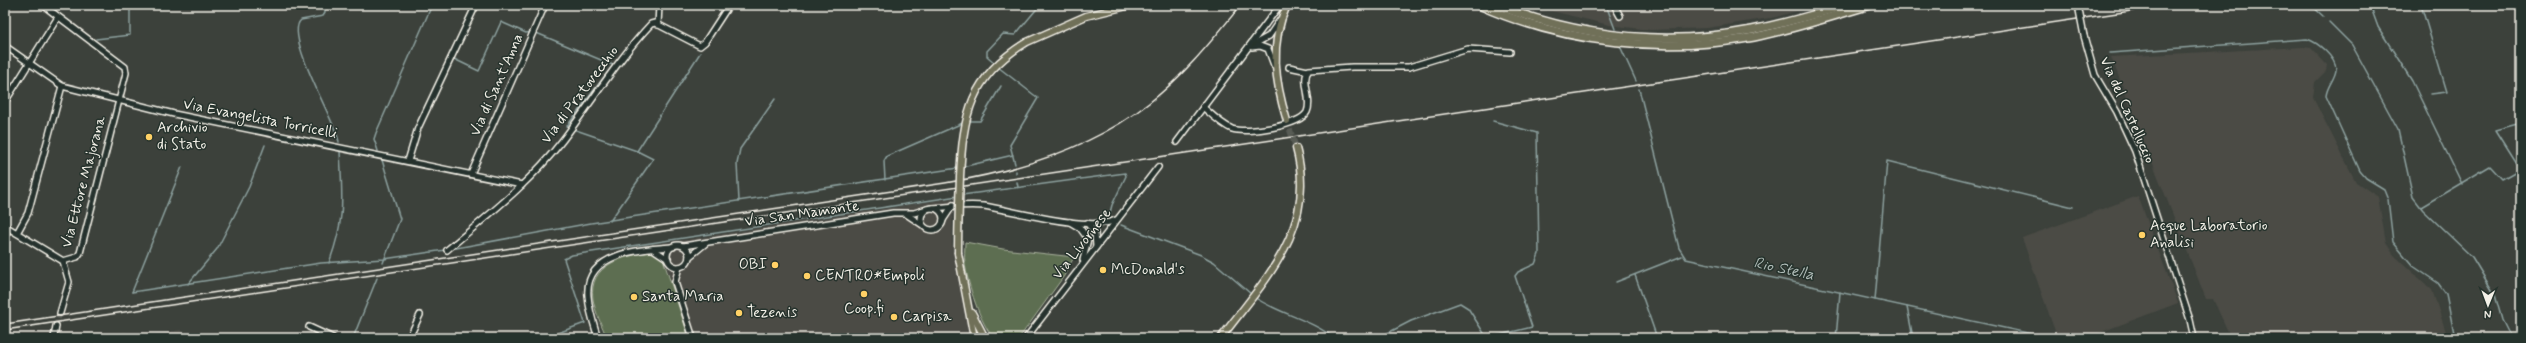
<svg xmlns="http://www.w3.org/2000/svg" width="2526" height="343" font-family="Mynerve,sans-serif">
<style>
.built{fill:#4b4b45}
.green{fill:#5d6e51;stroke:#a8b09c}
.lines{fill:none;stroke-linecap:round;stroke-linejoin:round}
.stream{stroke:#8da19f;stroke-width:1.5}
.minor-tunnel{stroke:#585b55;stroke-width:5;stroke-dasharray:5 2.5;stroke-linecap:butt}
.major-tunnel{stroke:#585b55;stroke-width:6;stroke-dasharray:6 3;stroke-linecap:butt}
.minor-casing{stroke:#f4f1e8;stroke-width:8}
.major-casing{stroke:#f4f1e8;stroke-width:9}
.highway-casing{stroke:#f4f1e8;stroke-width:10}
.minor{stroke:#26332d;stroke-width:5}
.major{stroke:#706f59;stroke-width:6}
.highway{stroke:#706f59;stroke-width:7}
.rail{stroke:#f4f1e8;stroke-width:1.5}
.minor-bridge-casing{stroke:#f4f1e8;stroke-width:8;stroke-linecap:butt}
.major-bridge-casing{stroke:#f4f1e8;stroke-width:9;stroke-linecap:butt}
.minor-bridge{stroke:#26332d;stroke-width:5}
.major-bridge{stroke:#706f59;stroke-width:6}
.poi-dot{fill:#ffd166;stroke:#26332d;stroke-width:1.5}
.labels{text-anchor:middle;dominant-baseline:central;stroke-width:3;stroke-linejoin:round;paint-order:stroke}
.street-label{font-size:15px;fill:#f4f1e8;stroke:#26332d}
.poi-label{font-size:15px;fill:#f4f1e8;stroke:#26332d;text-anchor:start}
.water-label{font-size:16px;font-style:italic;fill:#afbbb7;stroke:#26332d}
</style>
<rect width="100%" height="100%" fill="#3c413b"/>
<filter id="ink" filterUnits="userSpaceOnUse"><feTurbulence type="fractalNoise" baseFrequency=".025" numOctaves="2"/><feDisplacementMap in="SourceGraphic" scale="8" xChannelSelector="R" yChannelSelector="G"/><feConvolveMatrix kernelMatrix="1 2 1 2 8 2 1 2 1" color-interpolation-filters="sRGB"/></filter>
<g filter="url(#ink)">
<g class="built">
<polygon points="1527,5 1817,5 1776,17 1707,28 1650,30 1609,25"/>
<polygon points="2303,47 2311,48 2327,65 2326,71 2315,82 2313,98 2356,182 2378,197 2386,243 2394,255 2432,290 2448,338 2231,338 2213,299 2206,299 2111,57"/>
<polygon points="2138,196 2178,303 2088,337 2056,334 2022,238"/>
<polygon points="953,198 952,243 970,338 690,338 659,244"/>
<polygon points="181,330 181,338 90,338 90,336 125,332 142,336"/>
</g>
<g class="green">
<path d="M965 242 1003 249 1074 257 1064 276 1022 334 1017 338H994C981 326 967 282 965 263 964 256 965 249 965 242Z"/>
<path d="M651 252 659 255 663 259 689 338H607C602 326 595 312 593 299 588 264 624 256 651 252Z"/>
</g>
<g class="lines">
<g class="stream">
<path d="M324 5 325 13 323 16 301 20C283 35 336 122 339 142"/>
<polyline points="1606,5 1615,29"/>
<polyline points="2311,5 2323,16"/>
<polyline points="2370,5 2378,27 2412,81 2462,184"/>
<polyline points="2421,5 2447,92 2431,94"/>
<polyline points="2329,22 2352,45 2398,129 2413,197 2423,210 2472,257 2495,295 2502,320 2511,338"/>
<polyline points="534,32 613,65 567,126 570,127"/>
<polyline points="96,39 130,35 130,5"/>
<polyline points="1620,46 1636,81"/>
<path d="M2110 53 2307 39C2317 42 2336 57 2336 70 2335 79 2327 86 2326 96L2360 171 2366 178 2384 189 2388 199 2393 242 2413 266 2438 283 2446 294 2455 338"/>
<polyline points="454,59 479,71 501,22 526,33 531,32"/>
<polyline points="996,64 987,56 987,51 1003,34 1015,35 1040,5"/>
<polyline points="998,67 1038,98 1010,145 1015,164"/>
<polyline points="1639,89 1679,248 1686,259 2051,338"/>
<polyline points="969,121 980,121 1001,86"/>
<polyline points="2521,123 2495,130 2521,171"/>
<polyline points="573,129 637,151 653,159 610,221"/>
<polyline points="378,151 374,139 376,133 432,5"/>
<polyline points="637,151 700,53"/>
<polyline points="382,160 400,219 383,263"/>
<polyline points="962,167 1013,155"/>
<polyline points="1016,171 1016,173"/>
<polyline points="885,180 884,161 887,156 965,122"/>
<polyline points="1017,182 1018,187"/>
<polyline points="962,195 1125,173 1126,176 1112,205 1108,220"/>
<polyline points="739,201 737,164 740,149 775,99"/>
<polyline points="2421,207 2490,166 2502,179 2520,169"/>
<polyline points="1121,225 1201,255 1214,262 1251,294"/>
<polyline points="451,249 591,223 958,168"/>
<path d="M329 263C346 217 342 198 340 151"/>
<polyline points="1635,275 1657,338"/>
<polyline points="1616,282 1682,256"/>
<polyline points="188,284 217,249 249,187 265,145"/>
<polyline points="132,292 321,263 384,259 445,250"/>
<polyline points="132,292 182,167"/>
<path d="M1254 297C1279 314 1310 319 1334 338"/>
<polyline points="1875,300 1887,161 2073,207"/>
<polyline points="1907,307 1913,338"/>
<polyline points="353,338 377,278"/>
<polyline points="544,338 585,323 564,259 572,255 958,196"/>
<polyline points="1378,338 1411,321 1460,303 1468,308 1487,338"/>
<polyline points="1487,338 1532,327 1515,276 1518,272 1535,264 1539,254 1537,133 1493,121"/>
<polyline points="1836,338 1840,292"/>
</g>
<polyline class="minor-tunnel" points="56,326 60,313"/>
<polyline class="major-tunnel" points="1287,121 1296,148"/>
<g class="minor-casing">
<g id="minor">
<polyline points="43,5 125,67 126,73 80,253 77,257 63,261"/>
<polyline points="1614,5 1620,16"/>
<polyline points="658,25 659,5"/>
<polyline points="2084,36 2095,75 2117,112 2135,151 2190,320 2194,338"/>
<polyline points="5,46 62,86 174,114 522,185"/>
<polyline points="1251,46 1269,36 1280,20"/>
<polyline points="1252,47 1260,46 1268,49 1274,65"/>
<polyline points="1289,67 1308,71"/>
<polyline points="5,102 58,17"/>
<path d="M1203 107C1212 115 1221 124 1232 129 1247 134 1300 126 1307 112 1313 99 1300 80 1309 70L1352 67H1409L1468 49 1510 52"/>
<polyline points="1177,142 1280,5"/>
<polyline points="408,161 418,128 476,5"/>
<polyline points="471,174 545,5"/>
<path d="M932 208C950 207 965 204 984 206 1015 211 1089 232 1116 220"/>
<circle cx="932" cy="219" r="11"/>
<polyline points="906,214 921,224"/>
<polyline points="943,220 953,205"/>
<polyline points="1070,222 1080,228 1088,239 1083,260"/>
<polyline points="1087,223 1095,233 1096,247"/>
<polyline points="5,226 63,261 69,282 60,313"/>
<polyline points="17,233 28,213 62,86"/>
<circle cx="678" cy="256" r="11"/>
<polyline points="683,246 893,213 914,213 927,209"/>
<polyline points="653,249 668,259"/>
<path d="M447 250C487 216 530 183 562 141 592 102 617 60 651 24L655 23 700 46 705 42 729 5"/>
<polyline points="689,257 706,243"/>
<polyline points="679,267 675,282 693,338"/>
<polyline points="309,327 333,338"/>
<polyline points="54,338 56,326"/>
<polyline points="409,338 420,315"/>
<path d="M598 338C594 325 589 311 588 296 584 252 642 249 673 247"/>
<polyline points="1026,338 1158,167"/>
</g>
</g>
<g class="major-casing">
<g id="major">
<polyline points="1027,42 1086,16 1131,5"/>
<path d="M1287 121C1275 82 1269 44 1287 5"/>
<polyline points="958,253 974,338"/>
<polyline points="972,313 985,338"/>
<path d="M1221 338C1265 279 1318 228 1296 148"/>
</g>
</g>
<g class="highway-casing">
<g id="highway">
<path d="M1479 5C1564 43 1662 54 1754 37 1794 29 1832 16 1871 5"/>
<path d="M1496 5C1579 37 1665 47 1752 30 1784 24 1816 14 1848 5"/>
</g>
</g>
<use href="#minor" class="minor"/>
<use href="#major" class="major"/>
<use href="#highway" class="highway"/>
<g class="rail">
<path d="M5 324 945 183C1018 171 1091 149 1149 103 1185 75 1213 39 1241 5"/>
<polyline points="5,330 2171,5"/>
</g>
<g class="minor-bridge-casing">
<polyline id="minor-bridge" points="2078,5 2084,36"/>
</g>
<g class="major-bridge-casing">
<path id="major-bridge" d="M958 253C958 228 959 202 960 177 963 115 970 76 1027 42"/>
</g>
<use href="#minor-bridge" class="minor-bridge"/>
<use href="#major-bridge" class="major-bridge"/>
</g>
</g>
<g class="poi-dot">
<circle cx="149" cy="137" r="4"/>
<circle cx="2142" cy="235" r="4"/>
<circle cx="775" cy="265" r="4"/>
<circle cx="1103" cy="270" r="4"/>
<circle cx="807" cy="276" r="4"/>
<circle cx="864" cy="294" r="4"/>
<circle cx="634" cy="297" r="4"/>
<circle cx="739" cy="313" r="4"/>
<circle cx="894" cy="317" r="4"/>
</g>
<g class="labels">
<g class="street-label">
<text transform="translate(497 85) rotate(-66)">Via di Sant'Anna</text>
<text transform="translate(580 95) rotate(-53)">Via di Pratovecchio</text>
<text transform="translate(2127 110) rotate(66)">Via del Castelluccio</text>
<text transform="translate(260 119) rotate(11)">Via Evangelista Torricelli</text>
<text transform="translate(84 182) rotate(-75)">Via Ettore Majorana</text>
<text transform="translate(802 214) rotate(-8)">Via San Mamante</text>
<text transform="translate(1082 244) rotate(-52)">Via Livornese</text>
</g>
<g class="poi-label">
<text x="157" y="128">Archivio<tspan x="157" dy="17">di Stato</tspan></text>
<text x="2150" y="226">Acque Laboratorio<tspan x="2150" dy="17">Analisi</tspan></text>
<text x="767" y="265" text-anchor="end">OBI</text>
<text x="1111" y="270">McDonald's</text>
<text x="815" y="276">CENTRO*Empoli</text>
<text x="642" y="297">Santa Maria</text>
<text x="864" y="309" text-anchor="middle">Coop.fi</text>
<text x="747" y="313">Tezenis</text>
<text x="902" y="317">Carpisa</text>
</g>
<g class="water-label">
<text transform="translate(1784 269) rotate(12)">Rio Stella</text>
</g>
</g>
<rect width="2526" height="343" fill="none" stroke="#26332d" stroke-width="20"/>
<rect x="10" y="10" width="2506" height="323" fill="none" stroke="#f4f1e8" stroke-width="1.5" filter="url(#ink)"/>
<g transform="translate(2488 305) rotate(181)" stroke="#26332d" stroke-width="3" paint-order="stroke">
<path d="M0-3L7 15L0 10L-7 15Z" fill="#f4f1e8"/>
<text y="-6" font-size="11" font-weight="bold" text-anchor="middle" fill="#f4f1e8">N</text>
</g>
</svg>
